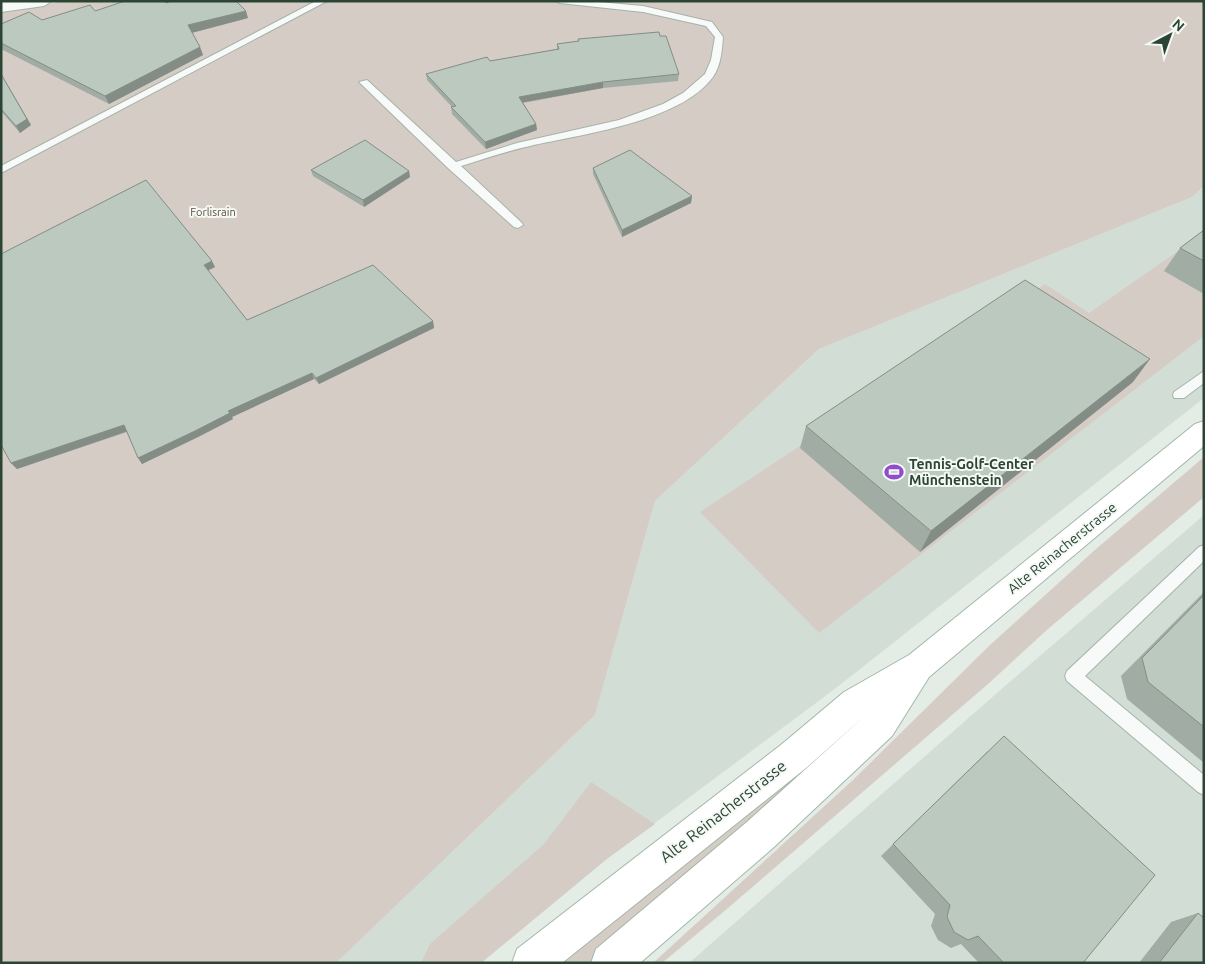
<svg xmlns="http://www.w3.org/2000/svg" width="1205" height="964" font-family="Ubuntu,sans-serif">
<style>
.built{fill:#d2ded5}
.green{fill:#d5ccc5}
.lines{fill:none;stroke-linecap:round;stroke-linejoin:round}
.service-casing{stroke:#a5b3a9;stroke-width:2}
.minor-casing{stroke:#a5b3a9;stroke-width:2}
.primary-casing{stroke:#a3b7a9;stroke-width:2}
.service{fill:#f7faf8;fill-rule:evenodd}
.minor{fill:#f7faf8;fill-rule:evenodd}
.primary{fill:#fff;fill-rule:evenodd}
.wall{fill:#a1ada4}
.shaded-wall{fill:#838d86}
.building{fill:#bbc9bf;stroke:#838d86}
.labels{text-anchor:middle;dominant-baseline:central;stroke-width:4;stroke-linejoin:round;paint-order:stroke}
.far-park-label{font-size:11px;fill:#604c39;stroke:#f4f9f5}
.poi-label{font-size:14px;font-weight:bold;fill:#2b4433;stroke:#f4f9f5;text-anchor:start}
.street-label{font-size:14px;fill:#2b4433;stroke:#f4f9f5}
.near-street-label{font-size:16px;fill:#2b4433;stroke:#f4f9f5}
</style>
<rect width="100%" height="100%" fill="#e4ece6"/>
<g class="built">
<polygon points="1204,186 1204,398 836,688 608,858 481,963 336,963 595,715 655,501 819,349 1192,197"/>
<polygon points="1204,515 1204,963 689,963 1005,686"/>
</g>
<g class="green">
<polygon points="68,1 1204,1 1204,186 1192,197 819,349 655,501 595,715 336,963 1,963 1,10"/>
<polygon points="1204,233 1204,336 819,633 700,512 1045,284 1089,313"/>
<polygon points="1204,457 1204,497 1048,629 988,684 728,908 662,963 653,963 853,780 990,645 1096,549"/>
<polygon points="868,712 831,751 698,872 588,963 563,963 590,938"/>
<polygon points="591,782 655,824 608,858 481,963 421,963 430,944 544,844"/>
</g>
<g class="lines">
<g class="service-casing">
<g id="service">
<polygon points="316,1 327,1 1,173 1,166"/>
<path d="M556 1H588L643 6 712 22 723 37C722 51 721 65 713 77 680 122 582 134 530 146 507 151 484 159 461 166L522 223 523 225 518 228 514 227 448 168 359 82 367 80 456 162 517 143 619 120 663 104 683 93 705 74 711 60 715 37 706 26 643 12 560 3Z"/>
<polygon points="1204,371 1204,383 1184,398 1174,398 1173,395 1174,392"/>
<polygon points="1204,545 1204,561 1085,676 1204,775 1204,795 1198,792 1067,681 1065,676 1067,671 1199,547"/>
</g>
</g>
<g class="minor-casing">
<polygon id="minor" points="52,1 44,6 1,12 1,2"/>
</g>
<g class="primary-casing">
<polygon id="primary" points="1204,421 1204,446 929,677 892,736 774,847 640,963 591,963 596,949 748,821 868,713 806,768 562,963 512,963 517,949 782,744 844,692 909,655 1195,424"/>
</g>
<use href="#service" class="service"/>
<use href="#minor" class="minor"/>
<use href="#primary" class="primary"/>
</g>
<g class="wall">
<polygon points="166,3 248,18 192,33 200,47 203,55 109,104 1,49 1,24 42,20"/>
<polygon points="660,36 679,74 678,81 603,88 523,103 536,124 537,130 486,149 452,114 451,107 452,107 427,80 426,74 490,61 557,49 557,44 578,41 578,39"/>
<polygon points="1,74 31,125 20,133 1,111"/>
<polygon points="593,168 692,196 691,203 622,237 593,174"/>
<polygon points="311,170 409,171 410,177 364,207 313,176"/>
<polygon points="1204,230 1204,294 1164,271 1180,248"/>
<polygon points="1,254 215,267 208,270 247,320 433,321 434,328 319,384 314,379 232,417 233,419 198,437 142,464 127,432 17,469 11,463"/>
<polygon points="1133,382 920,552 800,448 806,426"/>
<polygon points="1204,592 1204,763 1127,699 1121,676"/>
<polygon points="988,751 1083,963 979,963 961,944 951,948 938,940 931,926 935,914 881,856"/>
<polygon points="1198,913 1204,963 1139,963 1171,922"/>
</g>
<g class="shaded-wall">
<polygon points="246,11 248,18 191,33 188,25"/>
<polygon points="200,47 203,55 109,104 105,96"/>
<polygon points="1,74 31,125 20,133 16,126"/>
<polygon points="603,82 603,88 519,103 519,97"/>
<polygon points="536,124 537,130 486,149 485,142"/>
<polygon points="409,171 410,177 364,207 363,200"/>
<polygon points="692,196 691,203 622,237 622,230"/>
<polygon points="212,261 215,267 207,271 204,265"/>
<polygon points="433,321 434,328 319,384 316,378"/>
<polygon points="1150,359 1133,382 920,552 931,531"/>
<polygon points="312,373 314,379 232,417 233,419 198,437 142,464 138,458 228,411"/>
<polygon points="124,425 128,431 17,469 11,463"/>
</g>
<g class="building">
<polygon points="125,1 164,1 166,3 171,1 236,1 246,11 188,25 200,47 105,96 1,43 1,24 29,12 42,20 90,5 95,11"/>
<polygon points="659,32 660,36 666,36 679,74 603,82 519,97 536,124 485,142 451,107 456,106 426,74 487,57 490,61 559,49 557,44 579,41 578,39"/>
<polygon points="1,74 27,119 16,126 1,109"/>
<polygon points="365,140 409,171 363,200 311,170"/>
<polygon points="630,150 692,196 622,230 593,168"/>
<polygon points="146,180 212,261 204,265 247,320 373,265 433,321 316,378 312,373 228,411 230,413 195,431 138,458 124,425 11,463 1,445 1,254"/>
<polygon points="1204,230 1204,261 1180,248"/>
<polygon points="1025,280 1150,359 931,531 806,426"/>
<polygon points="1204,595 1204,727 1148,682 1142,658"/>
<polygon points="1004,736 1155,875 1083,963 1004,963 978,936 968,940 954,932 947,917 950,905 893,844"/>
<polygon points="1198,913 1204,918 1204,963 1159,963"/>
</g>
<defs>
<g id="stadium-bare" transform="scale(1.5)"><path d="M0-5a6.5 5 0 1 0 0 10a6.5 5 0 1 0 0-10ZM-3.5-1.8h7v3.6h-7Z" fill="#914bce" stroke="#f4f9f5" stroke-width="2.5" paint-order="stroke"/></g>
</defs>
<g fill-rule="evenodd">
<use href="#stadium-bare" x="894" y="472"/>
</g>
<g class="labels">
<g class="far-park-label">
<text x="213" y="212">Forlisrain</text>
</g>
<g class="poi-label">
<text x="909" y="464">Tennis-Golf-Center<tspan x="909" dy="16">Münchenstein</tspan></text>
</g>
<g class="street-label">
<text transform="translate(1062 548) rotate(-39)">Alte Reinacherstrasse</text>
</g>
<g class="near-street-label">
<text transform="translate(723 811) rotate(-38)">Alte Reinacherstrasse</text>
</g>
</g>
<rect width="1205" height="964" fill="none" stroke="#2b4433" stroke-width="5"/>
<g transform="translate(1170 35) rotate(41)" stroke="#f4f9f5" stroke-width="4" paint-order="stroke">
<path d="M0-4L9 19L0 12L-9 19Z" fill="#2b4433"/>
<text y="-8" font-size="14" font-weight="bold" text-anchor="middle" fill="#2b4433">N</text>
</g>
</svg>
